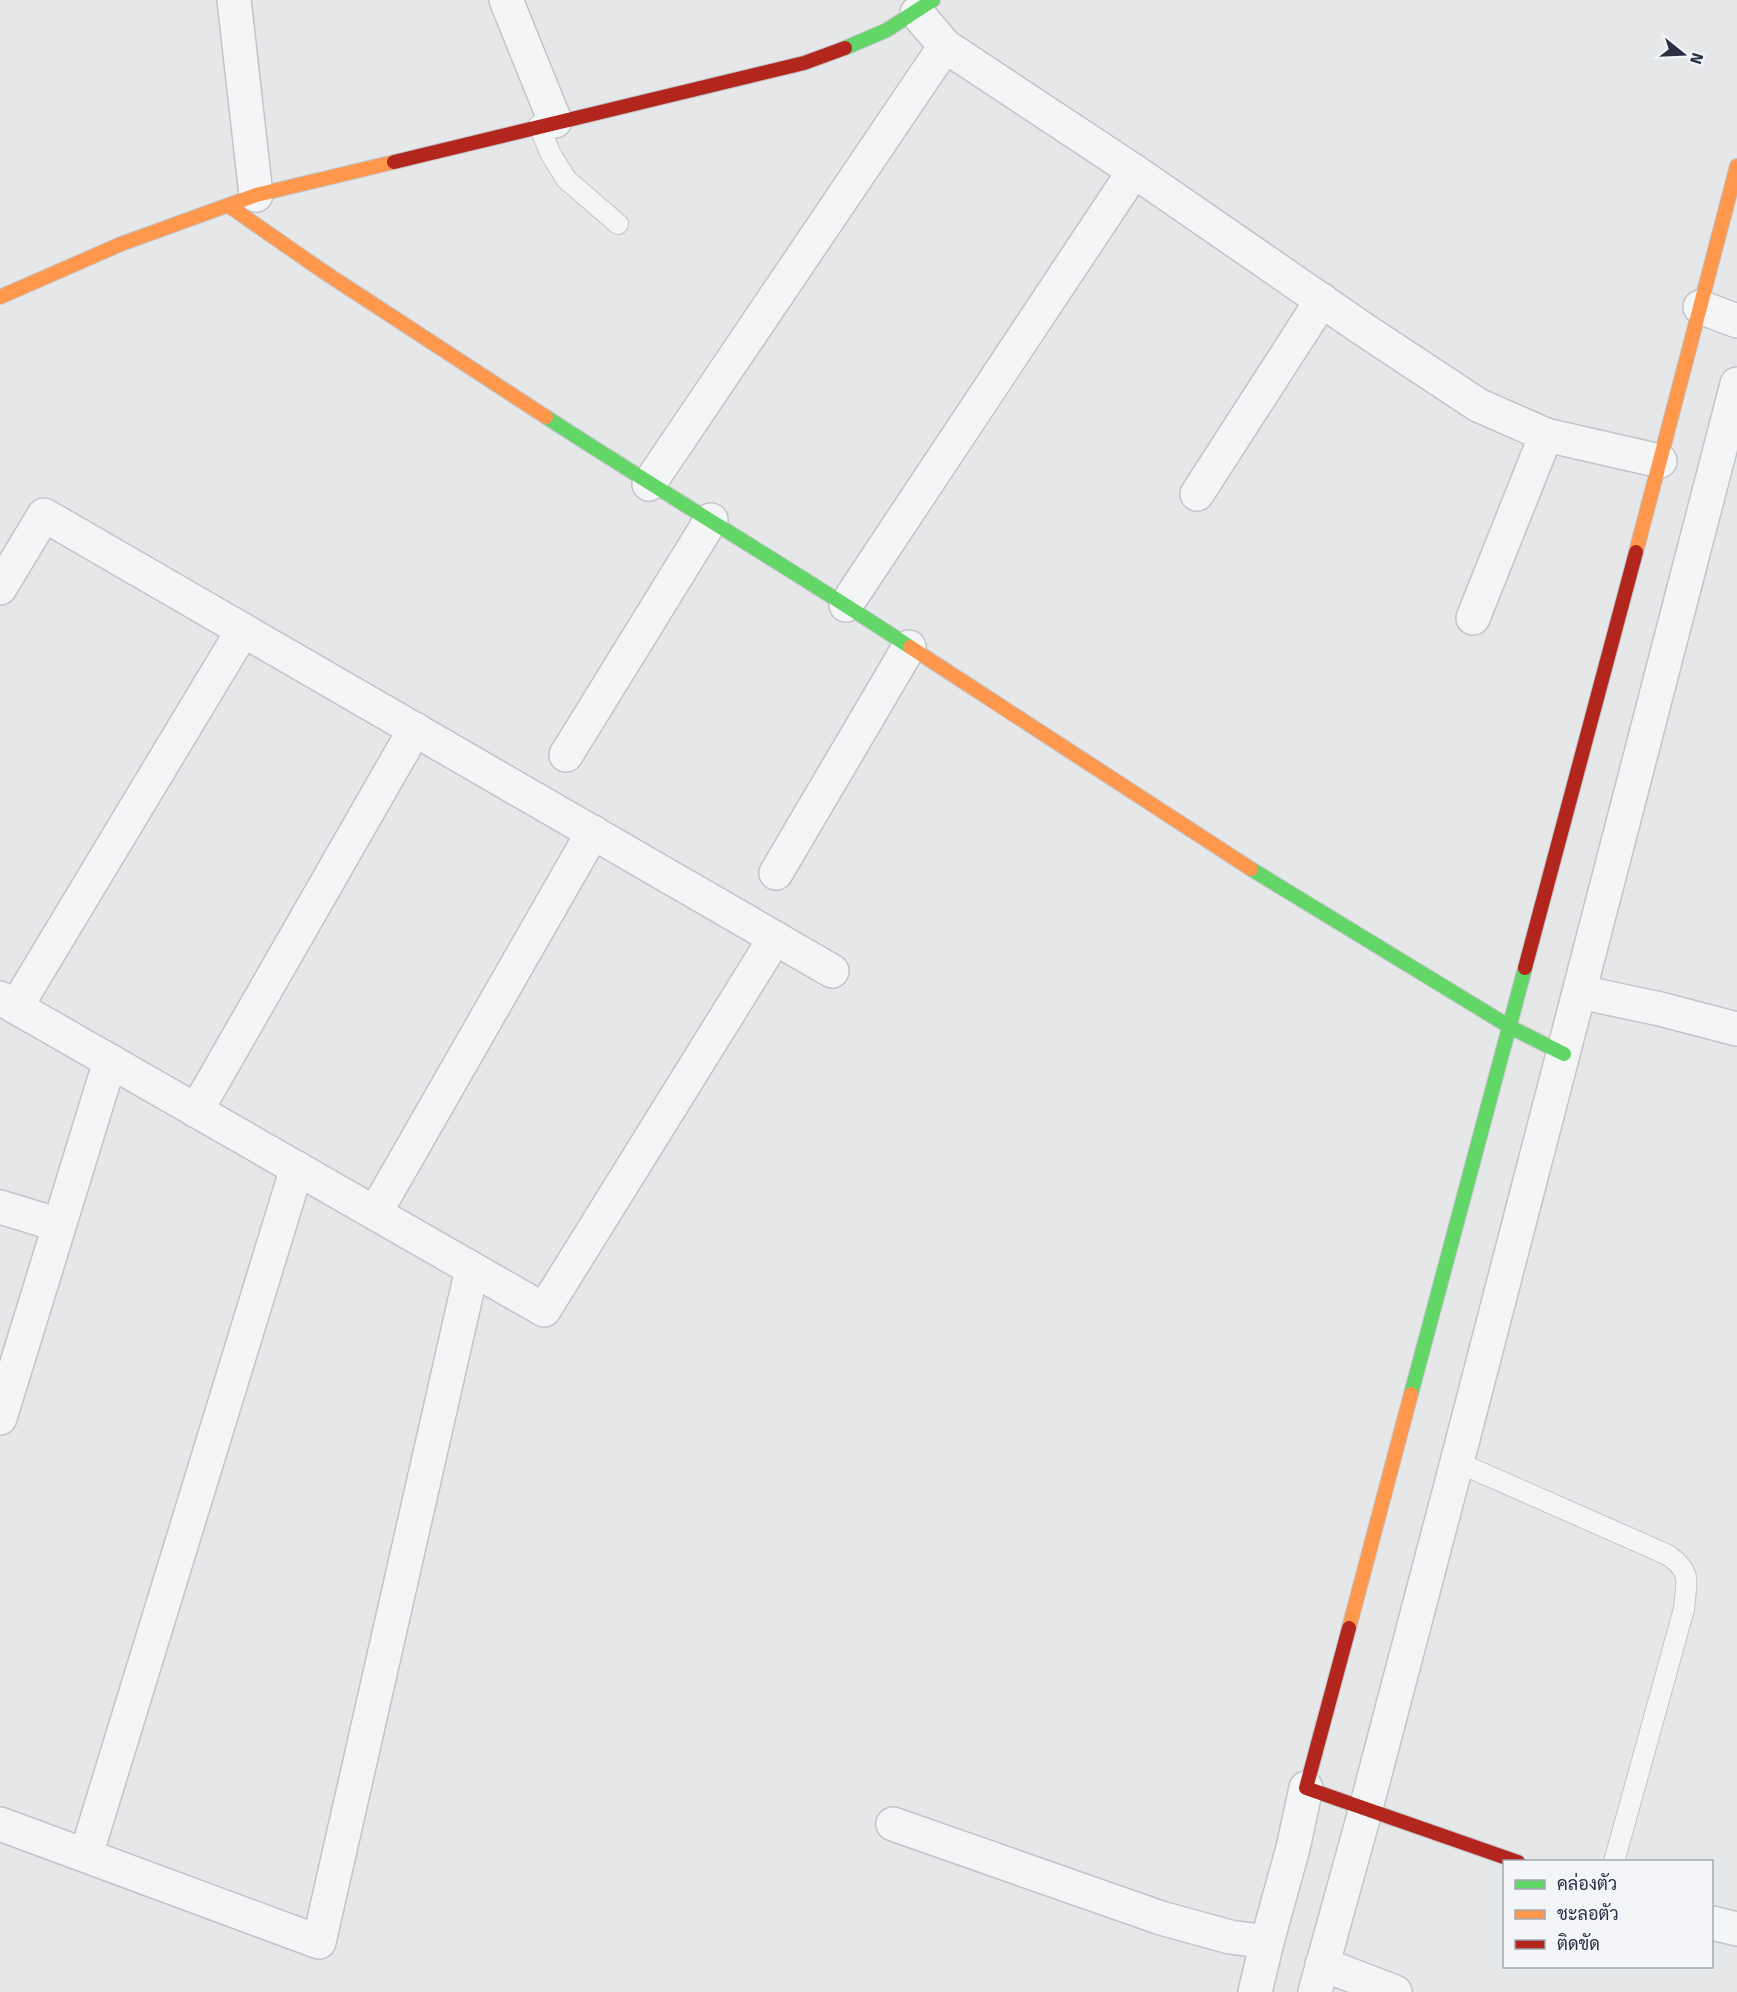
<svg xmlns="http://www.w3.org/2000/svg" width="1737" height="1992" font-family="Signika,Sarabun,sans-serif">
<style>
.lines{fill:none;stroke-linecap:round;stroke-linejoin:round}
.lane-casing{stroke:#c2c4c7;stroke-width:22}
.street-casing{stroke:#c2c4c7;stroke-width:36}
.fast-casing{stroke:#c2c4c7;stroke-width:16}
.slow-casing{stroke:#c2c4c7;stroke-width:16}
.jam-casing{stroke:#c2c4c7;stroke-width:16}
.lane{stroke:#f4f5f6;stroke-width:20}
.street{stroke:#f4f5f6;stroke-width:33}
.fast{stroke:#63d668;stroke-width:14}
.slow{stroke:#ff974d;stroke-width:14}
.jam{stroke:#b3261e;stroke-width:14}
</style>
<rect width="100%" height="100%" fill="#e5e7e9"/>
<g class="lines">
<g class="lane-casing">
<g id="lane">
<polyline points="539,125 550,153 566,179 618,224"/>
<path d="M1457 1462 1668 1555C1693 1573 1686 1581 1684 1609L1614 1862"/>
</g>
</g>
<g class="street-casing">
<g id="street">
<polyline points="234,0 256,195"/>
<polyline points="506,0 555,121"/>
<polyline points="917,13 945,46 1134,171 1363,329 1478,405 1546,435 1660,461"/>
<polyline points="1700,307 1737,321"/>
<polyline points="649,484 945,46"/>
<polyline points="1197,494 1322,300"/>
<polyline points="0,588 44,515 832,971"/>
<polyline points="846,605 1134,171"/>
<polyline points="1473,618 1546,435"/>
<polyline points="566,755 711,520"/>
<polyline points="776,873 909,647"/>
<polyline points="1580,992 1660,1009 1737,1029"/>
<polyline points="0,998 544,1310 775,938"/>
<polyline points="16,1007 243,630"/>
<polyline points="196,1111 415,729"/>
<polyline points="0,1207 59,1225"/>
<polyline points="375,1213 593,832"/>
<polyline points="0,1418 110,1061"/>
<polyline points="0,1824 319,1942 472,1269"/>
<polyline points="893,1824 1161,1918 1230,1937 1267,1942 1293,1848 1306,1788"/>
<polyline points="86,1855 297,1168"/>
<polyline points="1712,1923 1737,1929"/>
<polyline points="1322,1964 1395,1992"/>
<polyline points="1255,1992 1267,1942"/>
<polyline points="1315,1992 1366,1808 1457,1462 1737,384"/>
</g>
</g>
<g class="fast-casing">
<g id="fast">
<polyline points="845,48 887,30 933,0"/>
<path d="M546 417C666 495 790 568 910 647"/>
<polyline points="1251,869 1510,1027 1564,1054"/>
<polyline points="1411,1394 1525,968"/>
</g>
</g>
<g class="slow-casing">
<g id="slow">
<polyline points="229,206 324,272 546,417"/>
<polyline points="0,297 121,244 256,195 394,162"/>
<polyline points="1636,552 1737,166"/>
<polyline points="910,647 1251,869"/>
<polyline points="1349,1628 1411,1394"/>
</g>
</g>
<g class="jam-casing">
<g id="jam">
<polyline points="394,162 804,63 845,48"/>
<polyline points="1525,968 1636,552"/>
<polyline points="1349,1628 1306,1788 1518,1862"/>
</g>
</g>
<use href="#lane" class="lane"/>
<use href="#street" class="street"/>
<use href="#fast" class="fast"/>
<use href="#slow" class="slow"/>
<use href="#jam" class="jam"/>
</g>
<rect x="1503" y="1860" width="210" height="108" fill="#f3f5f9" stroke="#a3a7b1" stroke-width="1.5"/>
<rect x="1515" y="1880" width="30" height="9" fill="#63d668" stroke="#a3a7b1" stroke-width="1.5"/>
<text x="1557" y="1890" font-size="18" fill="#2a3144">คล่องตัว</text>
<rect x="1515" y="1910" width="30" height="9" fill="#ff974d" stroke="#a3a7b1" stroke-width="1.5"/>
<text x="1557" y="1920" font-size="18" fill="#2a3144">ชะลอตัว</text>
<rect x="1515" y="1940" width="30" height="9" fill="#b3261e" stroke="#a3a7b1" stroke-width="1.5"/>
<text x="1557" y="1950" font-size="18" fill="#2a3144">ติดขัด</text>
<g transform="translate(1683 54) rotate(108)" stroke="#f3f5f9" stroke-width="4.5" paint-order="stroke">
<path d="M0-4.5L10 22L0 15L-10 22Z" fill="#2a3144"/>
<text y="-9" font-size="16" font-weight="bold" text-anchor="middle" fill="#2a3144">N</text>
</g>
</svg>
